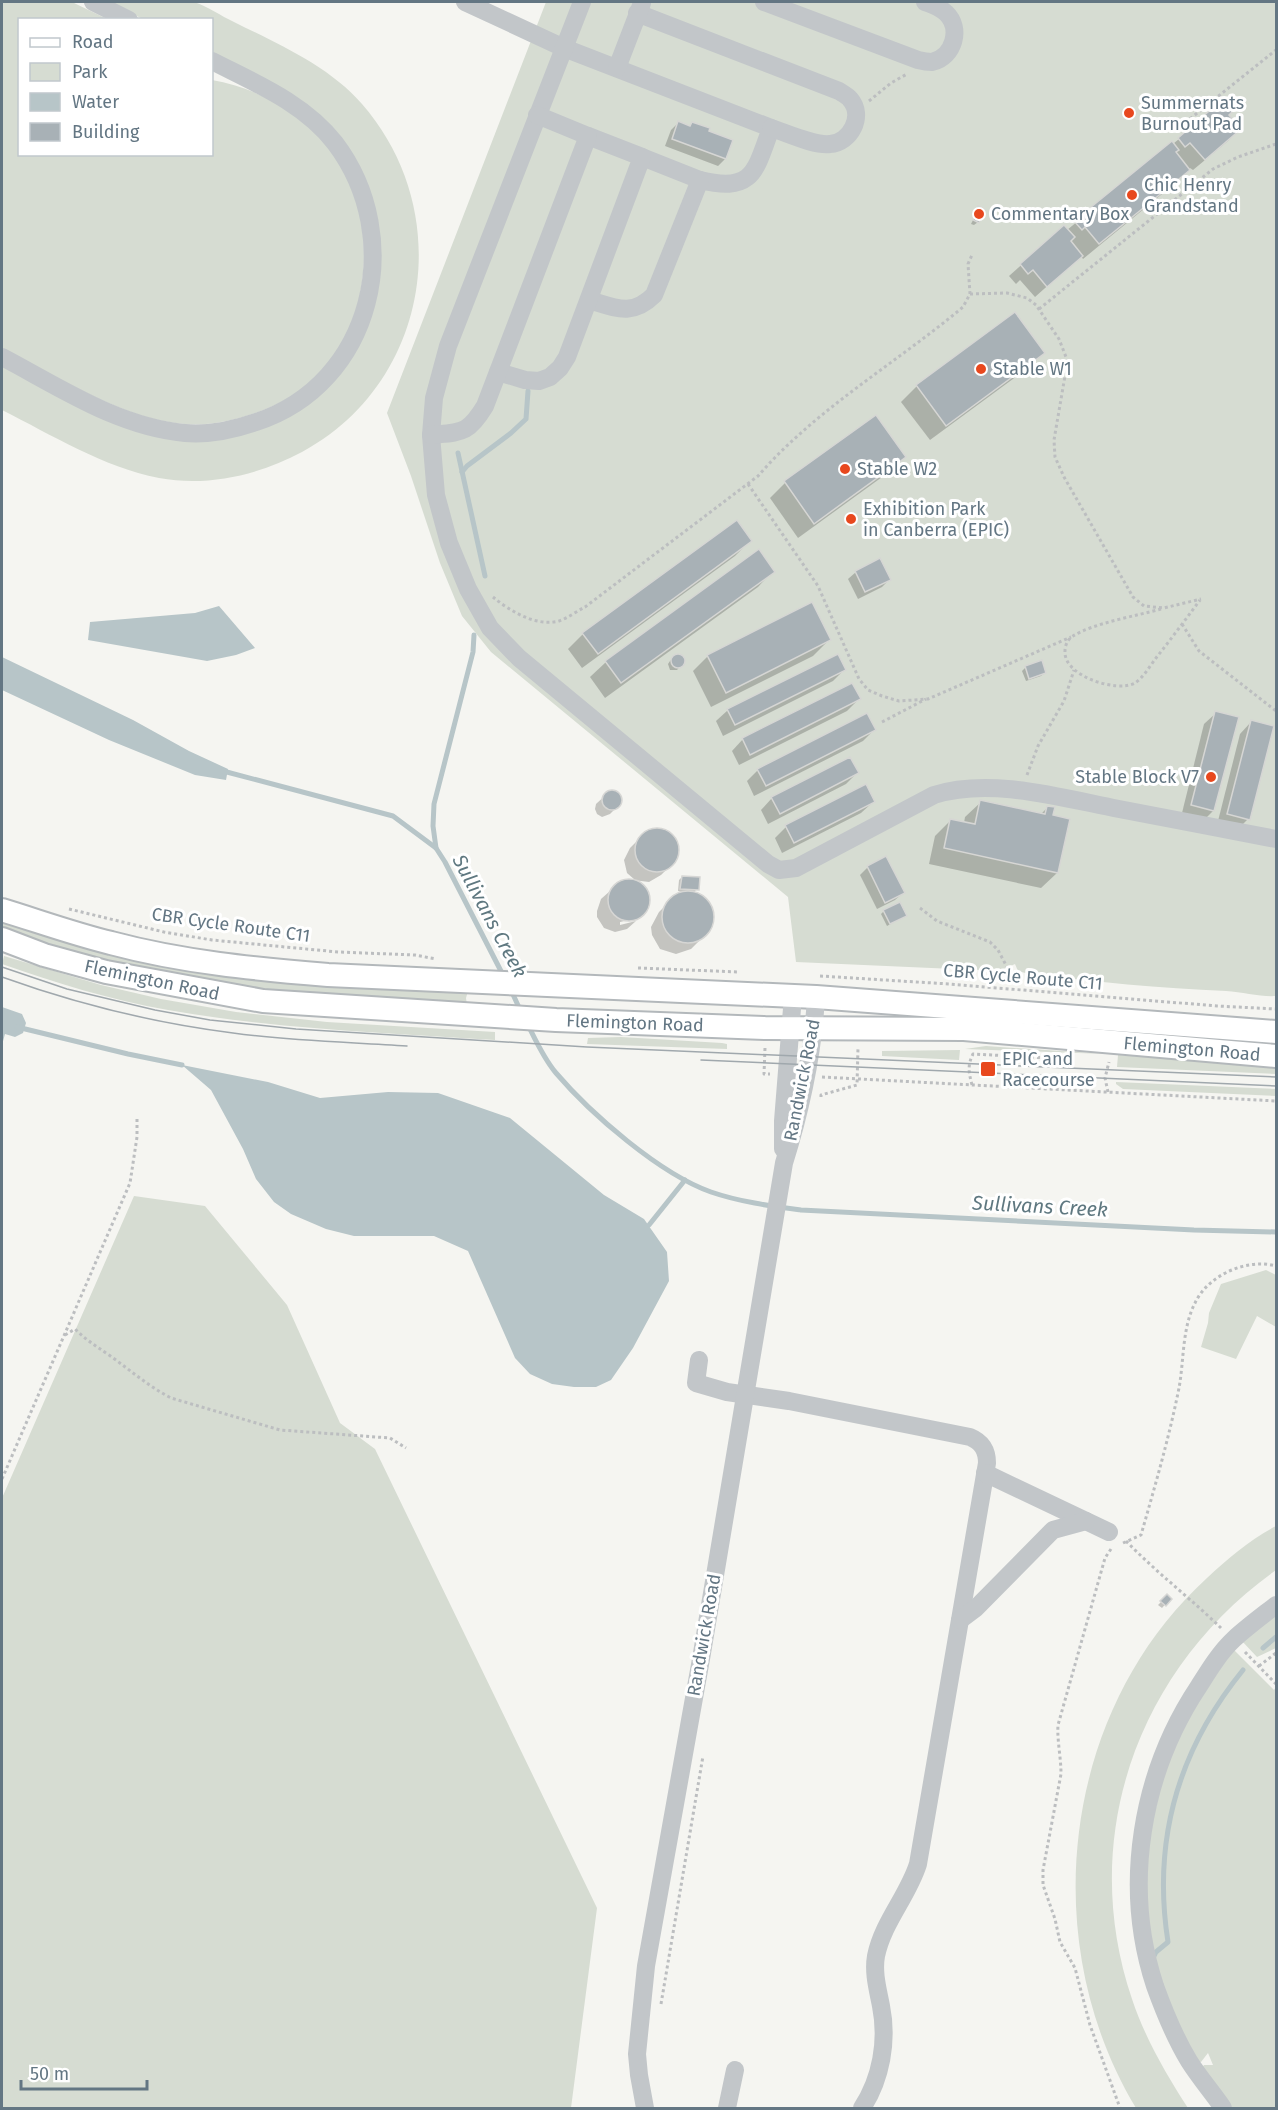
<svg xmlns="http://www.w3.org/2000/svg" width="1278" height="2110" font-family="'Fira Sans',sans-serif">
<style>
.green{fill:#d6dcd2}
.water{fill:#b7c5c8}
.shadow{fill:#0003}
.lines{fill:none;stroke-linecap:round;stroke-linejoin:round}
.stream{stroke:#b7c5c8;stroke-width:5}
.building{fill:#a8b1b6;stroke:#d6d6d4;stroke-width:1.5}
.major-casing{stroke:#b3b8bb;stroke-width:26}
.path{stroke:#bcbec0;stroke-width:3;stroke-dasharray:3 3;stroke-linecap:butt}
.minor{stroke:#c2c6c9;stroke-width:18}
.major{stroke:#fff;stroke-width:22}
.tram{stroke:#a0a8ad;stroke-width:1.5}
.poi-dot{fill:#e8481e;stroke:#fff;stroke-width:2}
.labels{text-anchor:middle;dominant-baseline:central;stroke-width:6;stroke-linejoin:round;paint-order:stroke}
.poi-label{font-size:18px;fill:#637683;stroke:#fff;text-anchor:start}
.street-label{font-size:18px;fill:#637683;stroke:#fff}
.water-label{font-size:20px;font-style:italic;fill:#5f7880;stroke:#fff}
</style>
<rect width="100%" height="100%" fill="#f5f5f1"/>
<g class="green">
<path d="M2 2H72L107 19 20 20V154H212V80C256 88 299 110 328 146 374 205 375 292 336 355 319 383 282 405 252 414 231 421 207 426 185 424 124 420 56 376 2 348Z"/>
<path d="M107 2C128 2 148 2 168 2 176 2 186 0 194 2 207 6 221 16 234 22 278 44 329 66 362 104 457 213 430 383 302 452 259 475 208 487 159 478 103 467 52 435 2 410V365L111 421 234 437 279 422 317 396 370 319 381 269 378 223 340 138 212 54V20L143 19Z"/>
<path d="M546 2H1276V996C1260 997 1243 992 1226 991 1160 988 1095 982 1029 974L1018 971 1015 964 999 971 796 962 788 897 491 652 462 616 440 563 411 476 387 413Z"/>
<polygon points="2,921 468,991 466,998 467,1005 255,990 116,964 2,929"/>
<path d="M4 956 101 985 161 999 236 1012 327 1022 495 1032V1040C386 1033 276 1029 168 1010 111 1000 56 983 2 964Z"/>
<polygon points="621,1037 722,1043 727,1044 727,1049 587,1044 588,1038"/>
<polygon points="986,1046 1106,1054 965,1049"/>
<polygon points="960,1050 959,1060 882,1056 882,1051"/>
<polygon points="1118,1055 1276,1066 1276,1074 1117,1067"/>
<polygon points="1116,1082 1276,1089 1276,1096 1123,1089 1116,1084"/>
<polygon points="134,1196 205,1206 287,1305 340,1423 375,1449 597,1908 571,2108 2,2108 2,1498"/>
<polygon points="1266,1270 1276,1275 1276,1327 1257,1316 1236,1359 1201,1347 1208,1323 1209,1313 1221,1284"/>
<path d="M1276 1526V1570C1138 1668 1077 1837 1132 1999 1145 2038 1166 2074 1188 2108H1136C1035 1941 1062 1710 1207 1578 1228 1558 1251 1539 1276 1526Z"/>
<polygon points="1276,1610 1276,1648 1257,1657 1240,1639"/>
<polygon points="1233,1649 1274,1690 1276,1687 1276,2108 1229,2108 1201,2069 1204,2065 1213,2065 1208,2053 1201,2062 1196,2061 1175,2024 1151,1955 1143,1862 1171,1744"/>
</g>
<g class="water">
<polygon points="219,606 255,648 236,655 207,661 88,640 90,622 195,613"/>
<polygon points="2,657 133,720 189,751 228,769 226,780 195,775 109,740 2,690"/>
<polygon points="2,1007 22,1014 26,1023 23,1033 15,1037 5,1034 2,1045"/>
<polygon points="182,1065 268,1082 320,1098 388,1092 438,1093 510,1118 604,1195 644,1219 667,1252 669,1281 633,1348 611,1380 596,1387 574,1387 552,1384 530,1374 515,1358 468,1251 434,1236 354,1236 326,1229 291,1214 274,1202 256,1179 243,1149 211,1090"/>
</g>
<g class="shadow">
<polygon points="1227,115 1239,129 1228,141 1193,170 1190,168 1173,185 1083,259 1081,256 1035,297 1020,280 1016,284 1009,276 1064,227 1067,230 1179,139"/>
<polygon points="678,123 689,127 693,123 708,132 725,159 718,166 665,146 671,130"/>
<polygon points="979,208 978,222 974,225 971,224"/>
<polygon points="1015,314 1043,353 1028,368 930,440 901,402 917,386"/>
<polygon points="876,417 904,457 889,472 798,538 770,498 785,483"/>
<polygon points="750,541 735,556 582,668 568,649 583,634"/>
<polygon points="759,551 773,571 758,587 605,698 590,677 606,662"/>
<polygon points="856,572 889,580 882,587 858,599 848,579"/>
<polygon points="829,640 813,656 711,707 693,671 708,656"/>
<polygon points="679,656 682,658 683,663 677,670 670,670 668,664 670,661 674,657"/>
<polygon points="1026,667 1045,673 1041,676 1026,681 1022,671"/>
<polygon points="844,670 833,681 723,736 716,721 728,710"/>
<polygon points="859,699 847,711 739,765 732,751 743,739"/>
<polygon points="1216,713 1213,811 1202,822 1181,817 1204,724"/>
<polygon points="1251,722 1248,819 1237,830 1217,825 1240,734"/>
<polygon points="874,730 863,741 754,796 747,781 758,770"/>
<polygon points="857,773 846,784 768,824 761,810 772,798"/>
<polygon points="609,792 617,793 620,797 618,806 610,814 602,817 597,814 595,809 596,804"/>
<polygon points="873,802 861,813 782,853 775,838 786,827"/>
<polygon points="981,802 1040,815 1048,807 1052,816 1057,873 1041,888 929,864 935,836 951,820 964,823 965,817"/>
<polygon points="654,830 661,830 673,837 677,849 673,863 661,875 649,882 633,880 635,880 627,873 624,860 630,848 642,836"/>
<polygon points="885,858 903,893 895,900 877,909 860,875 867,868"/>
<polygon points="682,877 697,889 693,893 707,901 713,915 712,923 703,937 691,949 676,954 660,949 652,935 651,927 659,912 671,900 677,895 688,894 678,891 679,880"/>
<polygon points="632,881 644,887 649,900 644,913 637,920 637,918 620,922 620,925 636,921 627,929 615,932 604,928 597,917 597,911 601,899 619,883"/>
<polygon points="884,911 905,916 887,926 881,914"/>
<polygon points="1167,1596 1170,1599 1162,1608 1158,1605"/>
</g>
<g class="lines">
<g class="stream">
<polyline points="458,453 485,576"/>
<polyline points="462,472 467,466 511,433 526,419 528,391"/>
<polyline points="223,771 393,816 436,848 445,862 504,977"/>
<polyline points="436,848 433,826 434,804 473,652 474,635"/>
<polyline points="511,990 521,1012"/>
<path d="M528 1025C536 1041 544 1059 556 1073 591 1114 660 1174 711 1192 740 1202 771 1206 801 1210L1194 1230 1276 1232"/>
<polyline points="17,1027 128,1054 182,1065"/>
<polyline points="649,1225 685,1180"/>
<polyline points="1263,1648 1276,1637"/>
<path d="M1153 1958 1156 1952 1168 1942C1152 1840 1178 1750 1243 1670"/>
</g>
</g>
<g class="building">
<polygon points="1223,99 1233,111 1229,115 1241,129 1205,160 1190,143 1185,147 1178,138"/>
<polygon points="678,121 690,126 692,122 710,128 709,131 733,140 726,159 672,139"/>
<polygon points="1172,141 1179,150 1176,152 1190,170 1099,244 1085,227 1082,230 1074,221"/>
<polygon points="978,206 984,209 979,223 973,220"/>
<polygon points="1064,225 1075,237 1071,241 1083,256 1047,287 1033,270 1028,274 1020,264"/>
<polygon points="1015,312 1045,353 946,426 916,385"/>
<polygon points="876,415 906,457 814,524 784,481"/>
<polygon points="737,520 752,541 598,654 582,633"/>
<polygon points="759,549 775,572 621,683 605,661"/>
<polygon points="880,558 891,580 865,592 855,571"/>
<polygon points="812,602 831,640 726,693 707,655"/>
<circle cx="678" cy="661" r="7"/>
<polygon points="838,654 846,670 735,725 727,709"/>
<polygon points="1042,660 1046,673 1029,679 1025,666"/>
<polygon points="852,683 861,699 750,755 742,738"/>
<polygon points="1215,711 1239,717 1214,811 1191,805"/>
<polygon points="867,713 876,730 766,786 757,769"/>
<polygon points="1251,720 1274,726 1250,820 1227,814"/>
<polygon points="850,757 859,773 780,814 771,797"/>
<polygon points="866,784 875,802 794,843 785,825"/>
<circle cx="612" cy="800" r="10"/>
<polygon points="980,800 1045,814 1047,806 1055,807 1053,815 1070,819 1058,873 944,848 950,819 975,824"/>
<circle cx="657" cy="850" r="22"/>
<polygon points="886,856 905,893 885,903 867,866"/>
<polygon points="682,876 700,877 699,890 680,889"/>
<circle cx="629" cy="900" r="21"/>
<circle cx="688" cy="917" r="26"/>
<polygon points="900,902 907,916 890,924 883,910"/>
<polygon points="1167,1594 1172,1599 1166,1606 1160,1601"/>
</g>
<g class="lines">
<g class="major-casing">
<g id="major">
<path d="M2 910C38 921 74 934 111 943 182 962 255 969 328 975L816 997 1276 1032"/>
<polyline points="2,939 44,955 106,972 263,1001 556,1020 765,1028 964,1029 1276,1056"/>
</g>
</g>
<g class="path">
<polyline points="869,101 891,83 907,74"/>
<polyline points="1176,130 1276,50"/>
<polyline points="970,294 1007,293 1027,298 1036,305 1059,339 1066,357 1066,370 1054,440 1055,457 1064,477 1133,597 1144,606 1164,608 1201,599"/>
<polyline points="1039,309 1213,169 1238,157 1276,144"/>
<polyline points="748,484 818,586 859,679 868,690 882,696 899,701 928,699 1071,637"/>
<path d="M493 597C510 611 536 627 559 621 568 618 577 611 585 607L758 476C816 409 895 364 963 307L970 294 968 264 972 255"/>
<path d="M1161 609C1136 616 1094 623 1073 636 1068 639 1065 645 1065 651 1063 676 1117 693 1135 683 1143 678 1150 666 1156 658 1171 639 1186 619 1200 600"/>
<polyline points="1182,624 1199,651 1276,711"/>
<polyline points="882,722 926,699"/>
<polyline points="1027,775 1038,746 1064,701 1074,670"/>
<polyline points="920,908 937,921 990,942 998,950 1007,967"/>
<polyline points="69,909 164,932 212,940 338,952 415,955 436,959"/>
<polyline points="638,968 739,972"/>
<polyline points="820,976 949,984 1217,1006 1276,1009"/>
<polyline points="765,1048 764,1074 770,1074"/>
<polyline points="822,1077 1276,1101"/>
<path d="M972 1085C969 1073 967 1066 973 1054L1047 1058"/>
<polyline points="1108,1092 1105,1078 1109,1062"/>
<polyline points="821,1097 821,1095 857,1085 858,1048"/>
<path d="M65 1335 75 1329C86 1340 96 1346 109 1355 130 1370 148 1386 171 1398L280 1430 390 1438 406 1448"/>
<polyline points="2,1479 130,1183 137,1137 137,1118"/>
<path d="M1126 1541C1156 1572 1190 1598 1221 1628"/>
<path d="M1123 1543 1141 1535C1155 1486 1169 1438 1179 1388 1184 1361 1182 1328 1195 1303 1208 1275 1247 1258 1276 1266"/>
<path d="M1111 1549 1105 1558 1058 1725C1057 1741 1061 1757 1061 1774L1043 1870V1885L1055 1919 1060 1942 1075 1968 1090 2025 1120 2108"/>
<polyline points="1245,1652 1276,1684"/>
<polyline points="1259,1666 1276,1653"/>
<polyline points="661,2004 703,1756"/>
</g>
<g class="minor">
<polyline points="93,2 129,20"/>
<path d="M465 2 564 48 771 128C755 172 753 193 700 180"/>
<path d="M582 2 448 346 434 398 431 435 436 495 449 543 468 589 490 628 519 658 768 864 779 870 796 868 934 795C991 777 1062 798 1119 809 1171 819 1224 829 1276 839"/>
<path d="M764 2 918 60C922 61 928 62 932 62 954 57 962 28 946 13 940 7 933 5 925 2"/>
<path d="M637 13 839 91C842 93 848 96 850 99 865 116 850 143 830 144 814 146 787 133 771 128"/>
<polyline points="617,68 642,3"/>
<path d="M589 300C616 308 632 317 654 295L700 180 642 157"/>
<path d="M2 357C59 387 118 427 185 433 208 435 233 430 256 422 373 384 407 238 335 143 304 103 255 83 212 61"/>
<polyline points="498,372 525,380 539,381 550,377 560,368 567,357 642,157 588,136"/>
<path d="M431 435C462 432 468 434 485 406L588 136 537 115"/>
<polyline points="783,1149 783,1121 793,996"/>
<path d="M699 1360 696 1383 727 1392 789 1401 970 1437C982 1442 987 1450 987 1463L918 1864C908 1896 883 1922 876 1956 873 1973 878 1990 881 2006 888 2041 881 2079 862 2108"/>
<polyline points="985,1473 1109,1532"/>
<polyline points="960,1620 976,1608 1053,1530 1086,1521"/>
<path d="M645 2108 639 2075 637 2054 646 1966 701 1659 784 1163C801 1109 813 1053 816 997"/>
<polyline points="727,2108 735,2070"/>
<path d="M1223 2108C1212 2092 1199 2077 1189 2061 1175 2038 1164 2011 1155 1986 1122 1886 1141 1773 1199 1686 1209 1670 1220 1652 1234 1639 1247 1627 1262 1616 1276 1605"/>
</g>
<use href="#major" class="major"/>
<g class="tram">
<polyline points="2,967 67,989 155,1010 210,1020 296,1029 587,1047 1276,1077"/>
<path d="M2 977C77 1004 154 1023 233 1033 291 1041 349 1042 407 1046"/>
<polyline points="701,1060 1276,1086"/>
</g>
</g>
<g class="poi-dot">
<circle cx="1129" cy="113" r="6"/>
<circle cx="1132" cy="195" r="6"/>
<circle cx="979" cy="214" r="6"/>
<circle cx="981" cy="369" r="6"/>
<circle cx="845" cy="469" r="6"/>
<circle cx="851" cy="519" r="6"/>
<circle cx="1211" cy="777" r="6"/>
<rect x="980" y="1061" width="16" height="16" rx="3"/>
</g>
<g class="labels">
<g class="poi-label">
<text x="1141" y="103">Summernats<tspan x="1141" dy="21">Burnout Pad</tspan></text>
<text x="1144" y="185">Chic Henry<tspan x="1144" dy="21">Grandstand</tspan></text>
<text x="991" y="214">Commentary Box</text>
<text x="993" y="369">Stable W1</text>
<text x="857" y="469">Stable W2</text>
<text x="863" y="509">Exhibition Park<tspan x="863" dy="21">in Canberra (EPIC)</tspan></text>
<text x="1199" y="777" text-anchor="end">Stable Block V7</text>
<text x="1002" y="1059">EPIC and<tspan x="1002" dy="21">Racecourse</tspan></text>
</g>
<g class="street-label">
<text transform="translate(231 925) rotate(8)">CBR Cycle Route C11</text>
<text transform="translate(1023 977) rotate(5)">CBR Cycle Route C11</text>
<text transform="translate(152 980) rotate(12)">Flemington Road</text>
<text transform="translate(635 1023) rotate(2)">Flemington Road</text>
<text transform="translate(1192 1049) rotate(5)">Flemington Road</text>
<text transform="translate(802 1080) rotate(-79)">Randwick Road</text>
<text transform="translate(704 1635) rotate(-80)">Randwick Road</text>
</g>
<g class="water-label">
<text transform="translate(490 916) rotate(62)">Sullivans Creek</text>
<text transform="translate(1040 1206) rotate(3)">Sullivans Creek</text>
</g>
</g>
<rect width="1278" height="2110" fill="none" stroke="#637683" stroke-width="6"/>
<rect x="18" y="18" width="195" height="138" fill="#ffffff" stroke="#c1c8cd" stroke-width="1.5"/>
<rect x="30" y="38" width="30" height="9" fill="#ffffff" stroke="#c1c8cd" stroke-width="1.5"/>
<text x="72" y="48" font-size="18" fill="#637683">Road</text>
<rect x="30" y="63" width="30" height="18" fill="#d6dcd2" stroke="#c1c8cd" stroke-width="1.5"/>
<text x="72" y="78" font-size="18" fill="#637683">Park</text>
<rect x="30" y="93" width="30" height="18" fill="#b7c5c8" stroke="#c1c8cd" stroke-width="1.5"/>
<text x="72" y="108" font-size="18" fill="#637683">Water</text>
<rect x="30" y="123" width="30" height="18" fill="#a8b1b6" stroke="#c1c8cd" stroke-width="1.5"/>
<text x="72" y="138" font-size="18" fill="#637683">Building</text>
<path d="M21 2080v9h126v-9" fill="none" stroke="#637683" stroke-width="3"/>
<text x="30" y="2080" font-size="18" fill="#637683" stroke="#ffffff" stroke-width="4.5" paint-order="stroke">50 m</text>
</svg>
